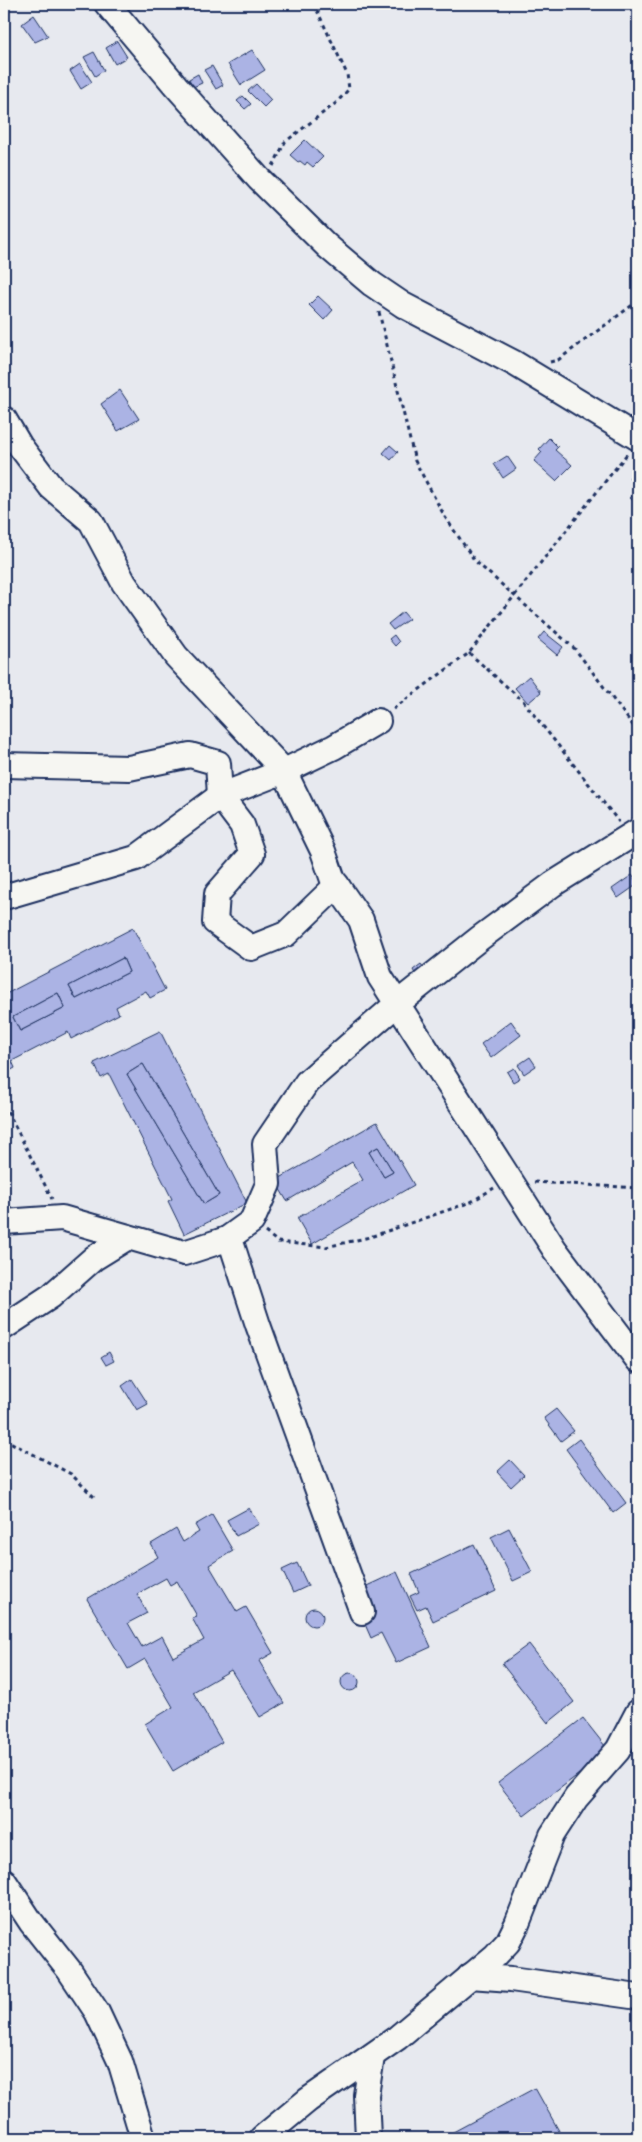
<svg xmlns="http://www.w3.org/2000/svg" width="642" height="2142" font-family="'Playpen Sans',sans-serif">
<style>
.building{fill:#abb3e4;stroke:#1b2f5e;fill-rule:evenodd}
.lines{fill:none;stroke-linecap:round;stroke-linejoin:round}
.minor-casing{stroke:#1b2f5e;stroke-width:28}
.path{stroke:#1b2f5e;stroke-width:3;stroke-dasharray:4 4;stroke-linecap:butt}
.minor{stroke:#f6f6f2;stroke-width:24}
</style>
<rect width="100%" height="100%" fill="#e7e9ef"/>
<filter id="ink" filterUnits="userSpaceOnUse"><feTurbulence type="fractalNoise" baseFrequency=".02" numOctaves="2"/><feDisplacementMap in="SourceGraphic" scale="10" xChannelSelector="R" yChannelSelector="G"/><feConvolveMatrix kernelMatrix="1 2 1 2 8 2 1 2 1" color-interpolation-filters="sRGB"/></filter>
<g filter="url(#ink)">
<g class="building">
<polygon points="34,15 48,36 35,42 22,24"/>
<polygon points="117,41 127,57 115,64 106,48"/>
<polygon points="252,50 265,70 241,85 228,64"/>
<polygon points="94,52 104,70 95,76 84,57"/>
<polygon points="80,64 92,82 81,89 70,71"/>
<polygon points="212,66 223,85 216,89 204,70"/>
<polygon points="198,74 202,83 193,87 189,79"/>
<polygon points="256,84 271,100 264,107 248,91"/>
<polygon points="243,96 251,104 245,109 237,101"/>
<polygon points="305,140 323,157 313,167 307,162 305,165 300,161 298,162 290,155"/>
<polygon points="318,296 333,310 324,320 309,305"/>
<polygon points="120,390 139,419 118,431 101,404"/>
<polygon points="549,438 558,447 555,450 572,465 556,481 534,461 542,452 539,449"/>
<polygon points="390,445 398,452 391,460 383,453"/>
<polygon points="507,456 516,469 503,478 494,464"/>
<polygon points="638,469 638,482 635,484 629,478"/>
<polygon points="638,489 638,505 630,498"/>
<polygon points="403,612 409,619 393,630 388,624"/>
<polygon points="544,632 563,647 557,655 538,639"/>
<polygon points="394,635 399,642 395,646 389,639"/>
<polygon points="529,676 541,692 528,703 515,688"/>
<polygon points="632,875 638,884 618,898 612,889"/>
<path d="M133 928 165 990 150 998 146 991 116 1007 119 1014 71 1039 68 1032 12 1061 15 1068 4 1074V995ZM123 958 129 972 76 999 69 986ZM58 993 65 1008 20 1031 13 1017Z"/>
<polygon points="123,958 129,972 76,999 69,986"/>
<polygon points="421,964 426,971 417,977 413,970"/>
<polygon points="58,993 65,1008 20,1031 13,1017"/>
<polygon points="511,1021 521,1035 491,1058 481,1044"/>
<path d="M160 1031 247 1203 184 1234 168 1201 172 1199 109 1074 101 1078 94 1063ZM143 1064 219 1195 204 1204 127 1074Z"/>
<polygon points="530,1057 536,1066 524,1074 518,1065"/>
<polygon points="143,1064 219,1195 204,1204 127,1074"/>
<polygon points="514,1068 520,1078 513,1082 507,1072"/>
<path d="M377 1122 414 1185 312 1244 297 1218 363 1180 352 1162 287 1201 275 1181ZM378 1147 393 1172 384 1177 369 1152Z"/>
<polygon points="378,1147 393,1172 384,1177 369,1152"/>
<polygon points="109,1352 114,1361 106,1365 101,1357"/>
<polygon points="132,1379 148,1404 137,1410 122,1386"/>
<polygon points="556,1409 574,1431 561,1441 544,1418"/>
<polygon points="579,1439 626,1503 613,1513 566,1449"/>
<polygon points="510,1460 524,1475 511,1487 497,1472"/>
<polygon points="249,1508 259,1524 236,1536 227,1520"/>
<path d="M212 1515 233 1551 209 1565 237 1612 246 1607 273 1653 259 1661 284 1703 260 1717 231 1670 193 1692 222 1742 173 1771 145 1724 173 1707 145 1659 128 1669 87 1599 158 1557 151 1544 176 1529 183 1542 199 1532 195 1525ZM166 1578 170 1585 177 1581 197 1616 192 1618 204 1640 173 1657 162 1636 142 1647 128 1623 147 1613 137 1594Z"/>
<polygon points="509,1528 532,1572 513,1581 491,1537"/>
<polygon points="474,1544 496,1591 433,1621 426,1606 417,1610 410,1596 419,1592 411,1574"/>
<polygon points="297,1563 308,1586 293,1593 282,1570"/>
<polygon points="397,1572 431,1647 396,1663 381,1633 371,1638 364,1622 358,1590"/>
<circle cx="314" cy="1617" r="9"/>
<polygon points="529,1644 574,1702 548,1723 502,1664"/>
<circle cx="350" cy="1682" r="9"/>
<polygon points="583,1718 609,1751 524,1816 498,1783"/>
<polygon points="535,2088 563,2138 442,2138"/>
<polygon points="638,2088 638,2100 633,2091"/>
</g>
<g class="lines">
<g class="minor-casing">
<g id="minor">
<polyline points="107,4 176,86 259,179 327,246 372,284 403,305 514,363 638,438"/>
<polyline points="4,419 20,446 51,487 91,521 124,583 176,656 284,771 323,851 333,880 361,920 380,977 555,1250 638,1360"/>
<polyline points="4,765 129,768 190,755 218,763 220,796 242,825 252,854 217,894 215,922 251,948 286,934 337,885"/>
<polyline points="4,897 136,858 220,796 284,771 334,747 378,721"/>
<polyline points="4,1222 62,1218 184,1253 227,1239 252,1221 268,1184 265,1144 307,1082 398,1003 480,938 553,884 638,831"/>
<polyline points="227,1239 232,1245 258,1325 362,1612"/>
<polyline points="4,1327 51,1296 94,1258 128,1237"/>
<polyline points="4,1881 31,1922 69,1970 97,2012 120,2061 143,2138"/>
<polyline points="470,1976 511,1979 638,1997"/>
<polyline points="262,2138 308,2100 397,2038 495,1956 508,1942 517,1924 552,1835 576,1798 618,1750 638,1712"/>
<polyline points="368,2138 366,2095 372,2057"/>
</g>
</g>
<g class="path">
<polyline points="489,4 490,6"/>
<polyline points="273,166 285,142 336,103 349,89 347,74 314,4"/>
<polyline points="379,312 415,461 445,517 475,561 575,649 638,732"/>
<polyline points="550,362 558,360 638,301"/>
<polyline points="469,653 523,701 619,822"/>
<polyline points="393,709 469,653 627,454"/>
<polyline points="4,1104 52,1199"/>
<polyline points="534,1182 638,1188"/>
<polyline points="265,1232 278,1242 326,1247 370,1237 471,1202 494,1188"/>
<polyline points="4,1439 71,1474 94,1497"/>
</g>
<use href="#minor" class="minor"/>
</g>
</g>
<rect width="642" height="2142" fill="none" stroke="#f6f6f2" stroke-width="20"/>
<rect x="10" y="10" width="622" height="2122" fill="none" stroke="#1b2f5e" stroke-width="2" filter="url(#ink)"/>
</svg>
